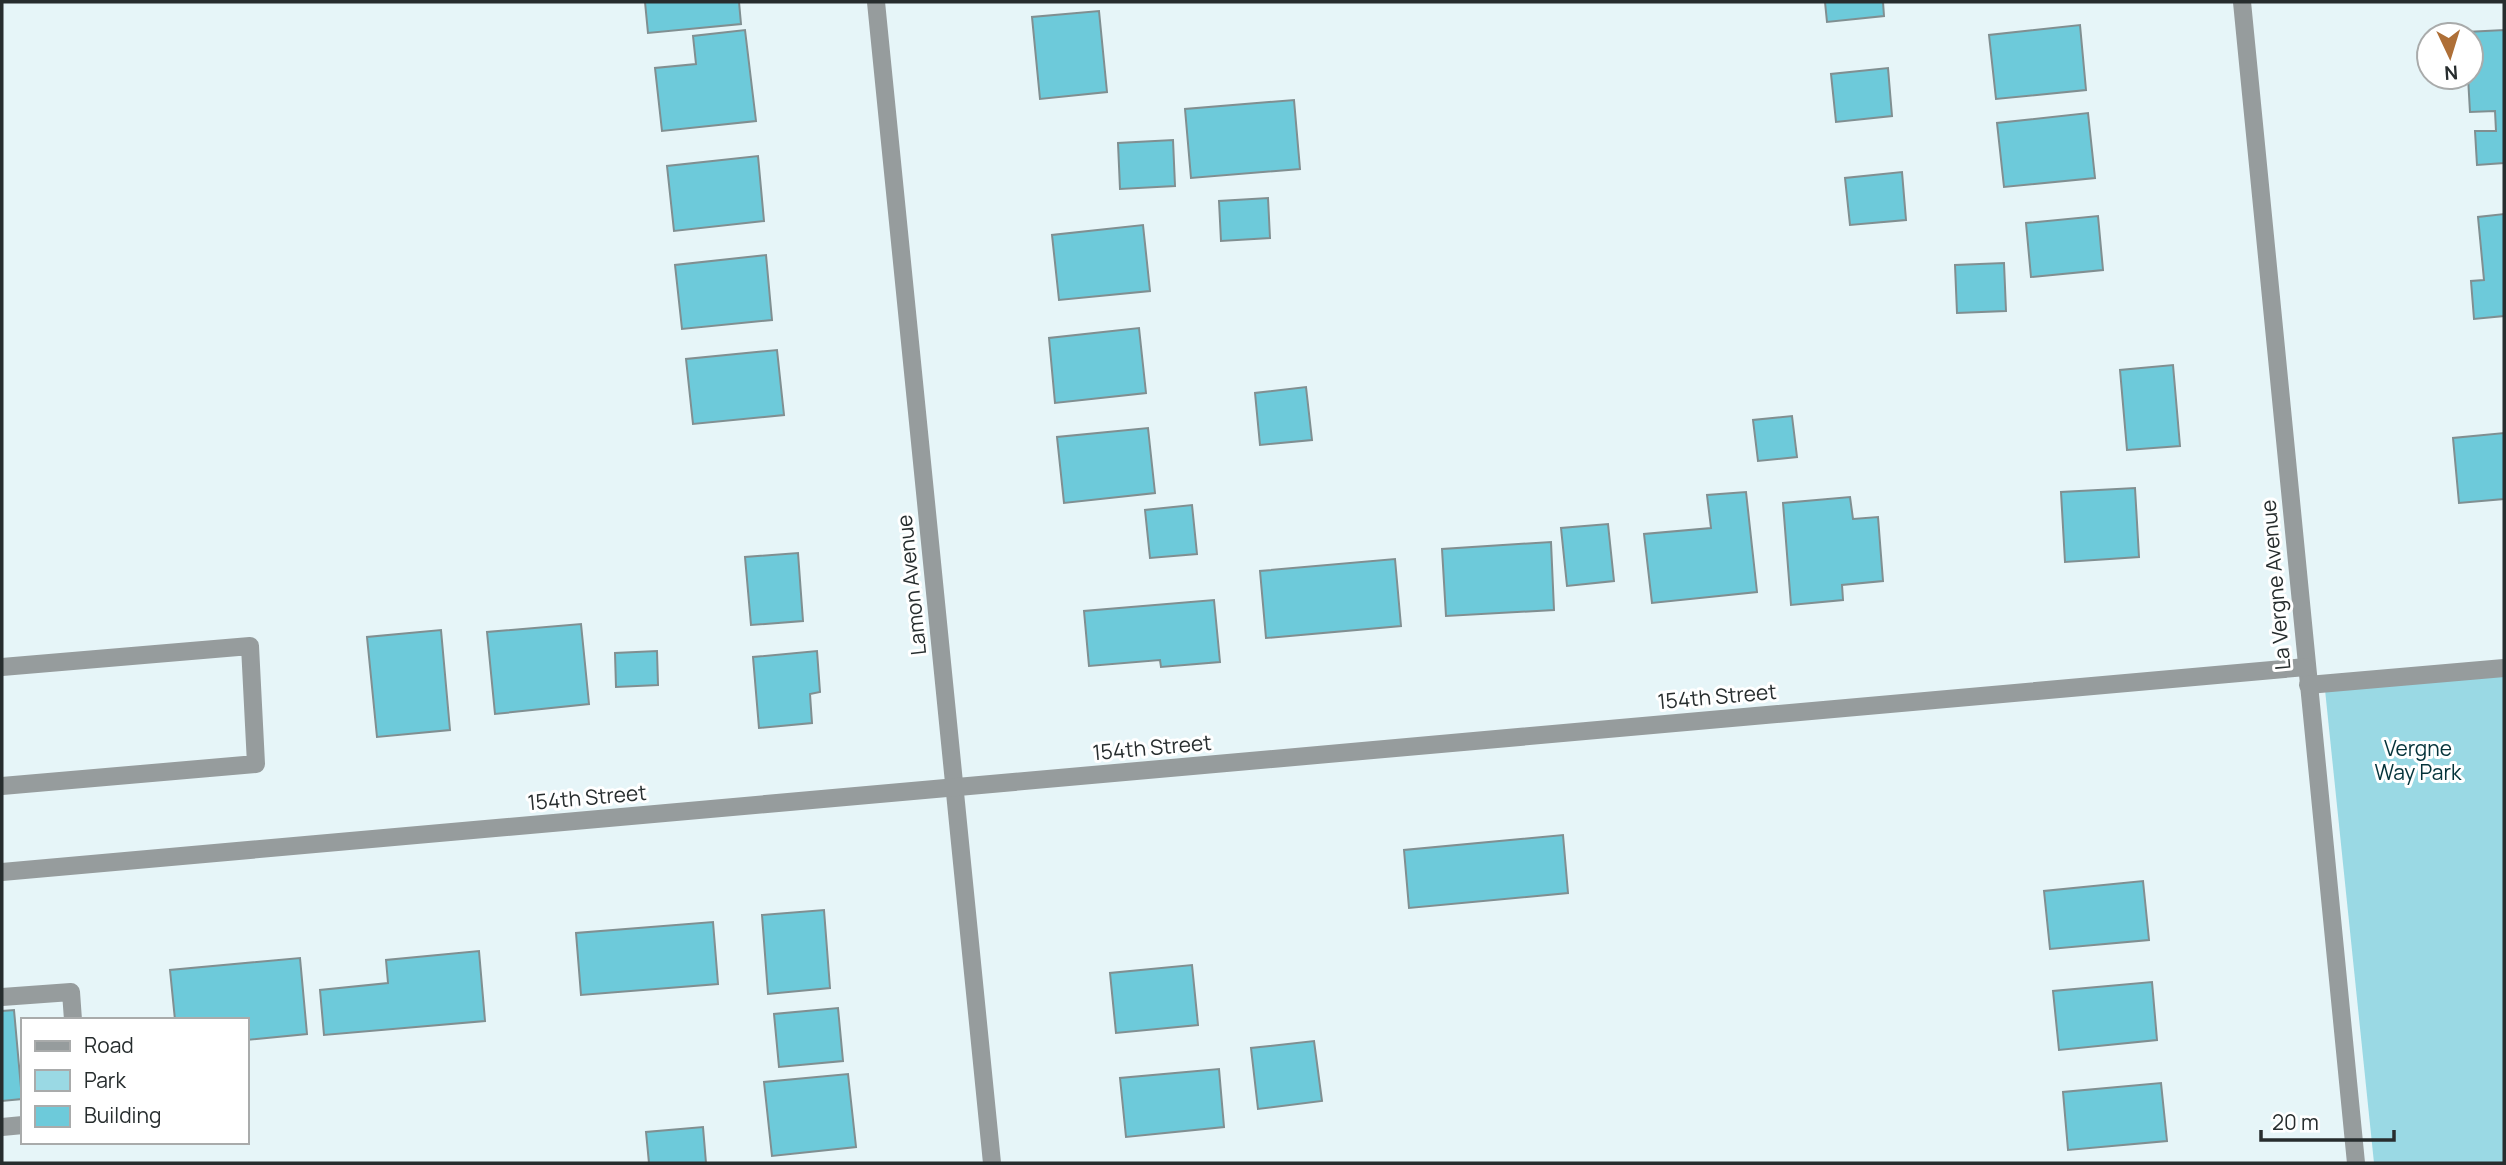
<svg xmlns="http://www.w3.org/2000/svg" width="2506" height="1165" font-family="Manrope,sans-serif">
<style>
.green{fill:#9ad9e4}
.building{fill:#6dcada;stroke:#808f91;stroke-width:2}
.lines{fill:none;stroke-linecap:round;stroke-linejoin:round}
.minor{stroke:#969c9d;stroke-width:18}
.labels{text-anchor:middle;dominant-baseline:central;stroke-width:6;stroke-linejoin:round;paint-order:stroke}
.street-label{font-size:21px;fill:#272d2e;stroke:#fff}
.park-label{font-size:21px;fill:#04333a;stroke:#fff}
</style>
<rect width="100%" height="100%" fill="#e6f5f8"/>
<polygon class="green" points="2504,662 2504,1163 2374,1163 2324,680"/>
<g class="building">
<polygon points="645,2 739,2 741,24 648,33"/>
<polygon points="1825,2 1883,2 1884,16 1827,22"/>
<polygon points="1099,11 1107,92 1040,99 1032,17"/>
<polygon points="2080,25 2086,90 1996,99 1989,35"/>
<polygon points="745,30 756,121 662,131 655,68 696,64 693,36"/>
<polygon points="2504,30 2504,163 2477,165 2475,131 2496,131 2495,111 2470,112 2468,77 2471,77 2471,35 2466,35 2466,32"/>
<polygon points="1888,68 1892,116 1836,122 1831,74"/>
<polygon points="1294,100 1300,169 1191,178 1185,109"/>
<polygon points="2088,113 2095,178 2004,187 1997,123"/>
<polygon points="1173,140 1175,186 1120,189 1118,143"/>
<polygon points="758,156 764,221 674,231 667,166"/>
<polygon points="1902,172 1906,220 1850,225 1845,178"/>
<polygon points="1268,198 1270,238 1221,241 1219,201"/>
<polygon points="2504,214 2504,316 2474,319 2471,281 2484,280 2478,217"/>
<polygon points="2098,216 2103,270 2031,277 2026,223"/>
<polygon points="1143,225 1150,291 1059,300 1052,235"/>
<polygon points="766,255 772,320 682,329 675,265"/>
<polygon points="2004,263 2006,311 1957,313 1955,265"/>
<polygon points="1139,328 1146,393 1055,403 1049,338"/>
<polygon points="777,350 784,415 693,424 686,359"/>
<polygon points="2173,365 2180,446 2127,450 2120,370"/>
<polygon points="1306,387 1312,440 1260,445 1255,393"/>
<polygon points="1792,416 1797,457 1758,461 1753,420"/>
<polygon points="1148,428 1155,493 1064,503 1057,437"/>
<polygon points="2504,433 2504,499 2459,503 2453,438"/>
<polygon points="2135,488 2139,557 2065,562 2061,492"/>
<polygon points="1746,492 1757,592 1652,603 1644,534 1711,528 1707,495"/>
<polygon points="1850,497 1853,519 1878,517 1883,581 1842,585 1843,600 1791,605 1783,503"/>
<polygon points="1192,505 1197,554 1150,558 1145,510"/>
<polygon points="1608,524 1614,581 1567,586 1561,528"/>
<polygon points="1551,542 1554,610 1446,616 1442,549"/>
<polygon points="798,553 803,621 751,625 745,557"/>
<polygon points="1395,559 1401,626 1266,638 1260,571"/>
<polygon points="1214,600 1220,662 1161,667 1160,660 1089,666 1084,611"/>
<polygon points="581,624 589,704 495,714 487,632"/>
<polygon points="441,630 450,730 377,737 367,637"/>
<polygon points="657,651 658,685 616,687 615,653"/>
<polygon points="817,651 820,692 810,694 812,723 759,728 753,657"/>
<polygon points="1563,835 1568,893 1409,908 1404,850"/>
<polygon points="2143,881 2149,940 2050,949 2044,891"/>
<polygon points="824,910 830,988 768,994 762,915"/>
<polygon points="713,922 718,984 581,995 576,933"/>
<polygon points="479,951 485,1021 324,1035 320,990 388,983 386,960"/>
<polygon points="300,958 307,1034 247,1040 247,1020 175,1020 170,970"/>
<polygon points="1192,965 1198,1025 1116,1033 1110,973"/>
<polygon points="2152,982 2157,1040 2059,1050 2053,991"/>
<polygon points="838,1008 843,1061 779,1067 774,1014"/>
<polygon points="14,1010 22,1099 2,1101 2,1011"/>
<polygon points="1314,1041 1322,1101 1258,1109 1251,1048"/>
<polygon points="1219,1069 1224,1127 1126,1137 1120,1078"/>
<polygon points="848,1074 856,1147 772,1156 764,1082"/>
<polygon points="2161,1083 2167,1141 2068,1150 2063,1092"/>
<polygon points="703,1127 706,1163 649,1163 646,1132"/>
</g>
<g class="lines">
<g class="minor">
<polyline points="876,2 992,1163"/>
<polyline points="2242,2 2356,1163"/>
<polyline points="2,667 250,646 256,764 2,786"/>
<polyline points="2308,685 2504,668"/>
<polyline points="2,872 2306,667"/>
<polyline points="2,997 71,992 73,1020"/>
<polyline points="2,1127 23,1125"/>
</g>
</g>
<g class="labels">
<g class="street-label">
<text transform="translate(911 585) rotate(-96)">Lamon Avenue</text>
<text transform="translate(2275 585) rotate(-95)">La Vergne Avenue</text>
<text transform="translate(1717 696) rotate(-5)">154th Street</text>
<text transform="translate(1152 747) rotate(-5)">154th Street</text>
<text transform="translate(587 797) rotate(-5)">154th Street</text>
</g>
<g class="park-label">
<text x="2418" y="748">Vergne<tspan x="2418" dy="24">Way Park</tspan></text>
</g>
</g>
<rect width="2506" height="1165" fill="none" stroke="#272d2e" stroke-width="7"/>
<rect x="21" y="1018" width="228" height="126" fill="#ffffff" stroke="#a9abab" stroke-width="2"/>
<rect x="35" y="1041" width="35" height="10" fill="#969c9d" stroke="#a9abab" stroke-width="2"/>
<text x="84" y="1053" font-size="21" fill="#272d2e">Road</text>
<rect x="35" y="1070" width="35" height="21" fill="#9ad9e4" stroke="#a9abab" stroke-width="2"/>
<text x="84" y="1088" font-size="21" fill="#272d2e">Park</text>
<rect x="35" y="1106" width="35" height="21" fill="#6dcada" stroke="#a9abab" stroke-width="2"/>
<text x="84" y="1123" font-size="21" fill="#272d2e">Building</text>
<g transform="translate(2450 56) rotate(176)"><circle r="33" fill="#ffffff" stroke="#a9abab" stroke-width="2"/>
<path d="M0-5L12 26L0 18L-12 26Z" fill="#ae6f37"/>
<text y="-10" font-size="19" font-weight="bold" text-anchor="middle" fill="#272d2e">N</text>
</g>
<path d="M2261 1130v10h133v-10" fill="none" stroke="#272d2e" stroke-width="3.5"/>
<text x="2272" y="1130" font-size="21" fill="#272d2e" stroke="#ffffff" stroke-width="5" paint-order="stroke">20 m</text>
</svg>
